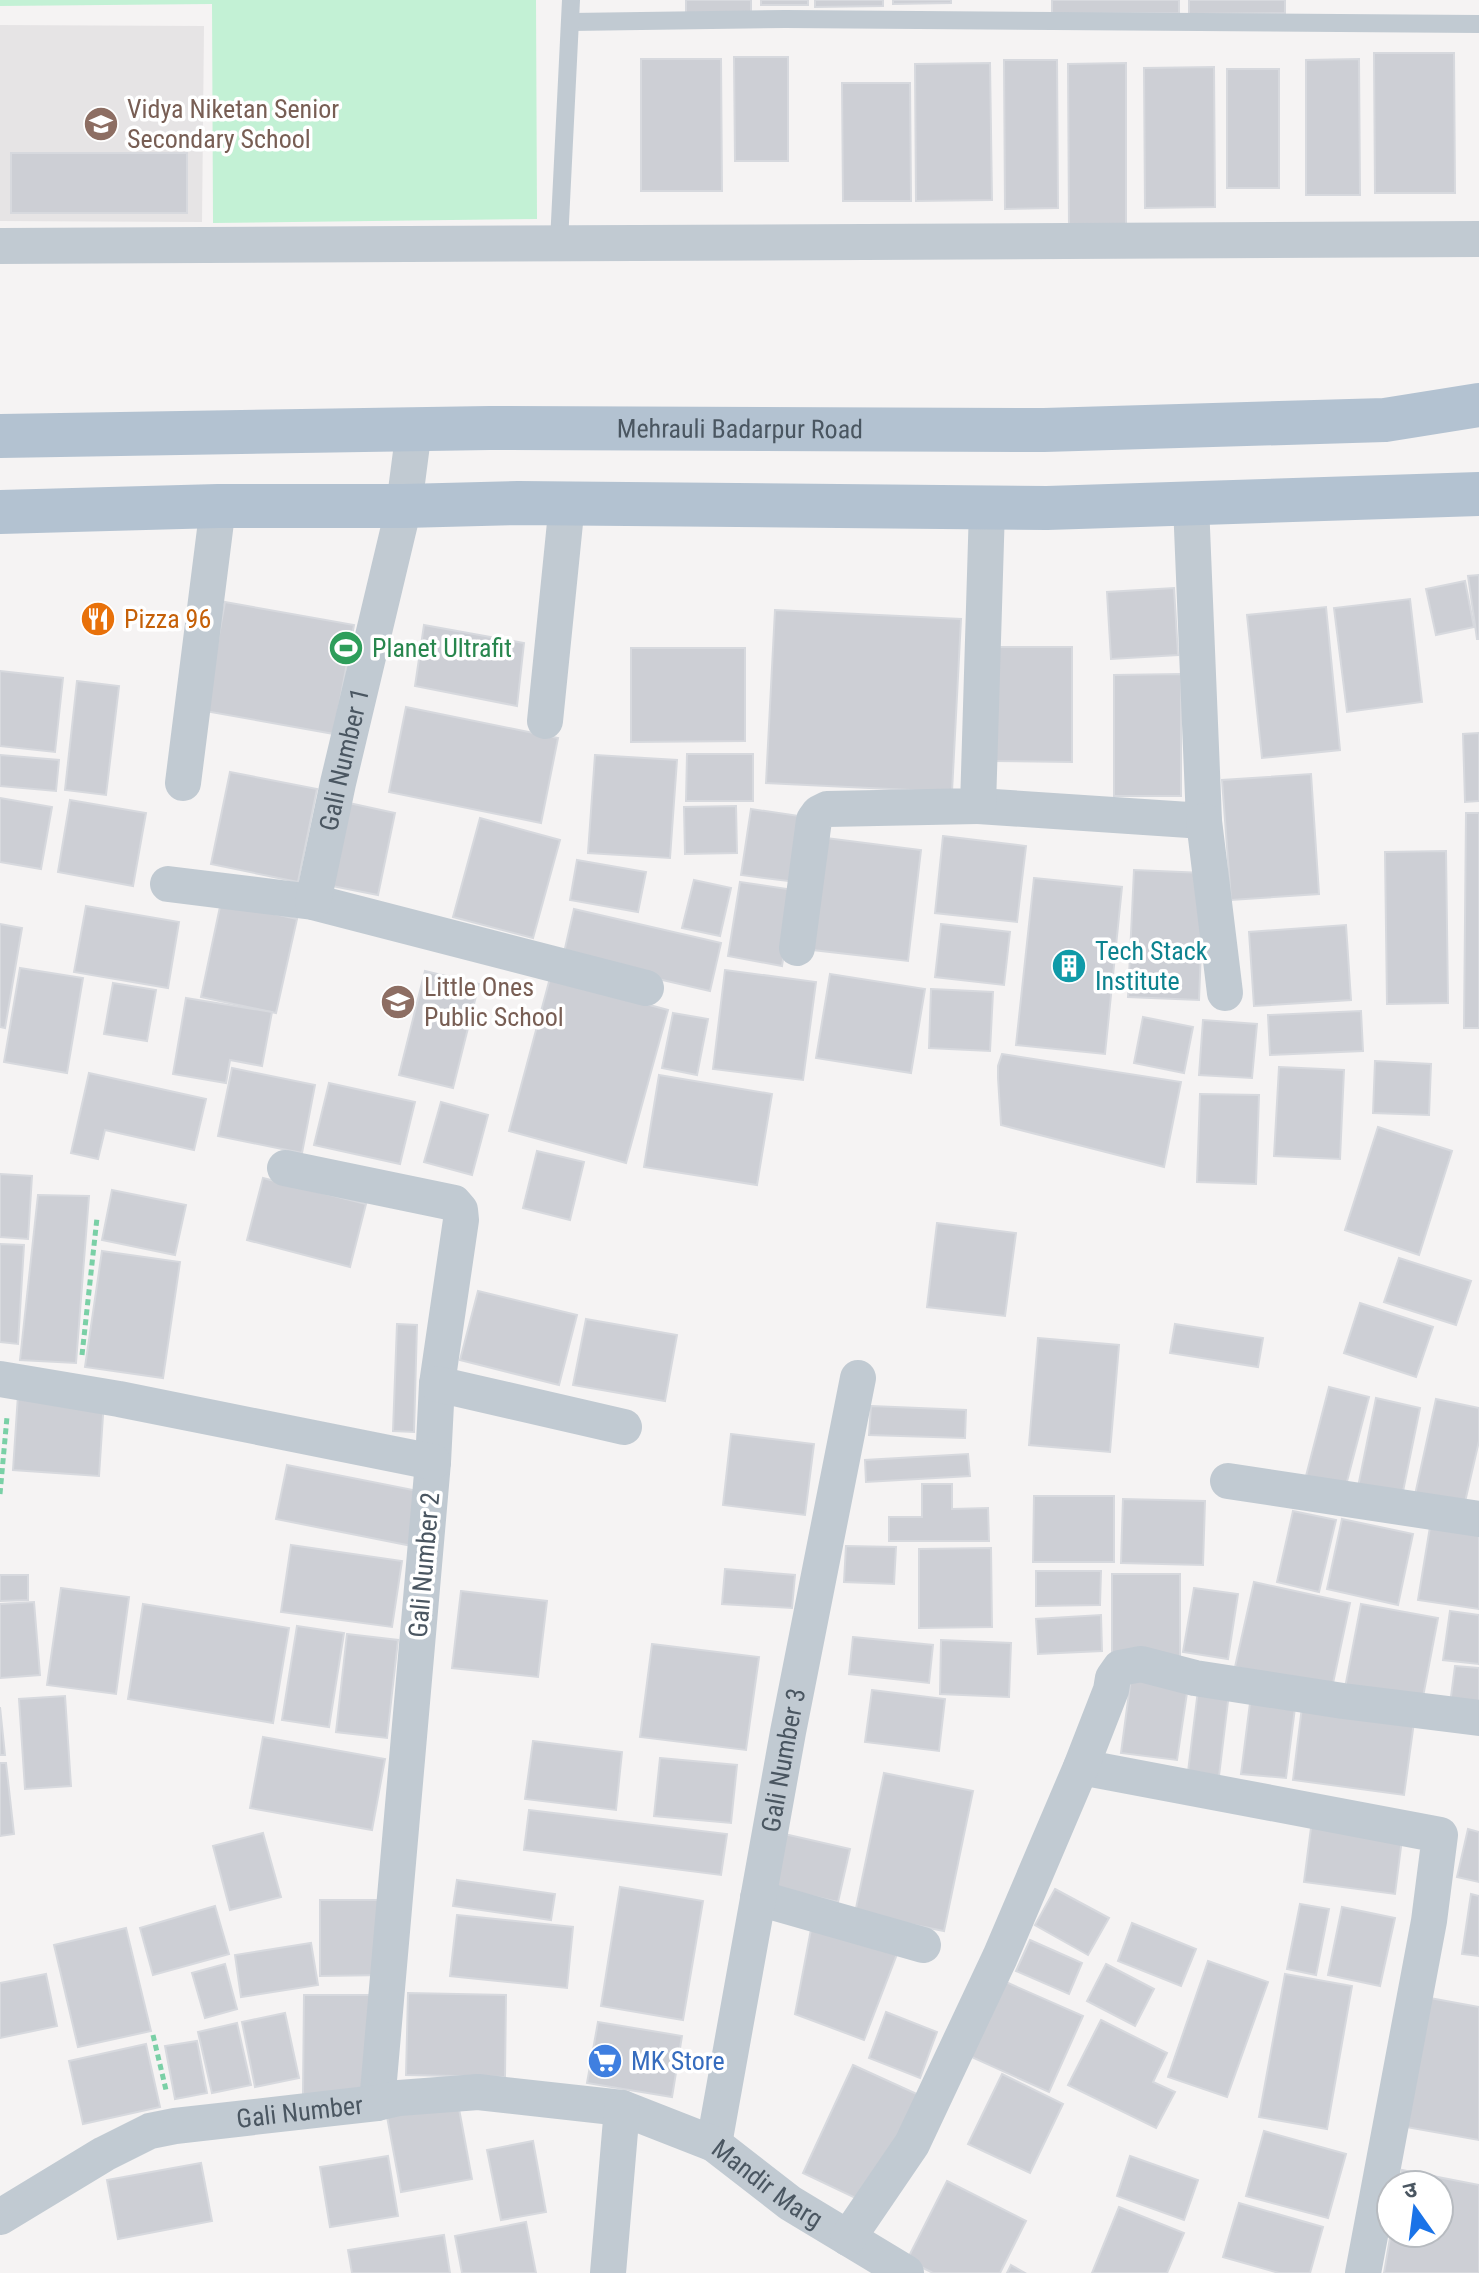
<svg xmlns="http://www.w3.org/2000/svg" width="1479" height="2273" font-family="'Roboto Condensed','Noto Sans Devanagari',sans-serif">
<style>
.education{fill:#e6e4e5}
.green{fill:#c3f1d5}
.building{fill:#cdcfd5;stroke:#d7d9de;stroke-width:2}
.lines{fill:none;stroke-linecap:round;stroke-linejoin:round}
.path{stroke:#7ad0a6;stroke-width:5;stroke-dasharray:6 4;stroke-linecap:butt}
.lane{stroke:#c1cad2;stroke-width:18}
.street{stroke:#c1cad2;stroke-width:36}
.primary{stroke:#b3c2d1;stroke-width:44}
.labels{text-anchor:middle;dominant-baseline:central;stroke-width:7;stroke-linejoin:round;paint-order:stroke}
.education-label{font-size:26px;fill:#785e54;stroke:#fff;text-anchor:start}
.street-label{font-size:26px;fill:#4a5661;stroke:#fff}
.food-label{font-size:26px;fill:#c56008;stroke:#fff;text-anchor:start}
.leisure-label{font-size:26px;fill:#27864d;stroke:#fff;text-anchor:start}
.culture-label{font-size:26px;fill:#0d838f;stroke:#fff;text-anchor:start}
.shop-label{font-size:26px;fill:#366cbe;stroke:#fff;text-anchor:start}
</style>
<rect width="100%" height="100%" fill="#f5f3f3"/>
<polygon class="education" points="0,25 204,26 202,222 0,221"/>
<polygon class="green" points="0,0 536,0 537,219 213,223 212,4 0,6"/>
<g class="building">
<polygon points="686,0 751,0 751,12 686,13"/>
<rect x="761" y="0" width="47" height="5"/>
<polygon points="815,0 883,0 883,6 815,7"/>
<polygon points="893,0 951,0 951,3 893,4"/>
<polygon points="1052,0 1179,0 1179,13 1052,14"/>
<polygon points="1189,0 1285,0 1285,13 1189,14"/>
<polygon points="1374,53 1454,53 1455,193 1375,193"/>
<polygon points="734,57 788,57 788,161 735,161"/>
<polygon points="641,59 721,59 722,191 641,191"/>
<polygon points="1359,59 1360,195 1306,195 1306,60"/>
<polygon points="1004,60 1057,60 1058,208 1005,209"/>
<polygon points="990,63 992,200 916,201 915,64"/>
<polygon points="1126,63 1126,226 1069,226 1068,64"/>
<polygon points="1214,67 1215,207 1145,208 1144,68"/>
<rect x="1227" y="69" width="52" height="119"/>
<polygon points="842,83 910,83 911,201 843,201"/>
<rect x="11" y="153" width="176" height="60"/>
<polygon points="1479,575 1479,639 1477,639 1468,576"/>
<polygon points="1465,581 1474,627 1436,635 1426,589"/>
<polygon points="1174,588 1178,655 1111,659 1107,592"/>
<polygon points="1410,599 1422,702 1347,712 1334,608"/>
<polygon points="225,602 354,625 334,734 205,711"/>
<polygon points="1326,607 1340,750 1262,758 1247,615"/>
<polygon points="775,610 961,619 952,792 766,783"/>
<polygon points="424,625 524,643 517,706 415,686"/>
<polygon points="992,647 1072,647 1072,762 992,761"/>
<polygon points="631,648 745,648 745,741 631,742"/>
<polygon points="0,671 63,678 55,752 0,746"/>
<polygon points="1181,674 1181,796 1114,796 1114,675"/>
<polygon points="77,681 119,686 106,795 65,790"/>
<polygon points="406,707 558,738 541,823 389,792"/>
<polygon points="1479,733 1479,801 1465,802 1463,734"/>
<polygon points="687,754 753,754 753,801 686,801"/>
<polygon points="0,755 59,760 56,791 0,786"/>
<polygon points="595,755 677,760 670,858 588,853"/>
<polygon points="230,772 317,789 298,882 211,864"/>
<polygon points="1311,774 1319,894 1231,900 1222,780"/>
<polygon points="0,798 52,807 41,869 0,862"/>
<polygon points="70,800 146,813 133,886 58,872"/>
<polygon points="349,803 395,813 378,895 332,886"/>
<polygon points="736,806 737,853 685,854 684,807"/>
<polygon points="751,809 806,817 796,882 741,875"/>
<polygon points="1466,813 1479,813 1479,1028 1464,1028"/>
<polygon points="480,818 560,840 533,938 453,917"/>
<polygon points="943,836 1026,846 1017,922 935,913"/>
<polygon points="826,838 921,850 908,961 813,950"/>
<polygon points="1446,851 1448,1003 1387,1004 1385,852"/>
<polygon points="577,860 646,872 638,912 570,900"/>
<polygon points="1134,870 1204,873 1199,1000 1128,997"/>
<polygon points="1034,878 1122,887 1105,1054 1016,1045"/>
<polygon points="694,880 731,888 720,936 682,928"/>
<polygon points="740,882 794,890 782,966 728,956"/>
<polygon points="221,902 297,919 276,1013 201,997"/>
<polygon points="86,906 179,922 168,988 74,972"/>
<polygon points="574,909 721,943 710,991 563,957"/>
<polygon points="0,924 22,928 5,1028 0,1027"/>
<polygon points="941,924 1010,932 1004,985 935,977"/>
<polygon points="1346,925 1351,1000 1254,1006 1249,932"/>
<polygon points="20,968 83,978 67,1073 4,1062"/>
<polygon points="725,970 816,982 803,1080 713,1069"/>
<polygon points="425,971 479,984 453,1088 399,1075"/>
<polygon points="830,974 925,989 911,1073 816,1058"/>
<polygon points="550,978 668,1010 626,1163 509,1131"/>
<polygon points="113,983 156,990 147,1041 104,1034"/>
<polygon points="931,989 993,992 990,1051 929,1048"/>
<polygon points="186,998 272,1012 262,1066 230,1060 226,1083 173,1074"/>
<polygon points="1361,1011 1363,1051 1270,1055 1268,1015"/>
<polygon points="673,1013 708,1019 697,1075 662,1068"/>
<polygon points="1143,1017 1193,1027 1184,1073 1134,1063"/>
<polygon points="1203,1020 1257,1024 1252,1078 1199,1075"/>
<polygon points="1002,1054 1181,1082 1164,1167 1001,1125 998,1078 998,1066"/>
<polygon points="1375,1061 1431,1064 1429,1115 1373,1113"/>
<polygon points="1279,1067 1344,1070 1340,1159 1274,1156"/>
<polygon points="232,1068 315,1085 302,1153 218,1136"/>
<polygon points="89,1073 206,1099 194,1150 105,1130 98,1159 71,1153"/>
<polygon points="659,1075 772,1094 757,1185 644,1167"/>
<polygon points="329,1083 415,1102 400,1164 314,1145"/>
<polygon points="1200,1094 1259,1095 1256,1184 1197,1182"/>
<polygon points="441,1102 488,1115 472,1175 424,1162"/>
<polygon points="1378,1127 1452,1151 1419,1255 1345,1230"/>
<polygon points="537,1151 584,1162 570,1220 523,1208"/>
<polygon points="0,1174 32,1176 28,1239 0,1237"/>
<polygon points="263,1178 366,1204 350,1267 247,1240"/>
<polygon points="112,1190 186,1205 175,1255 102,1240"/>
<polygon points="38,1195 89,1196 76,1363 20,1360"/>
<polygon points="937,1223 1016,1233 1005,1316 927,1307"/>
<polygon points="0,1244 24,1245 18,1344 0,1342"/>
<polygon points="102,1251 180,1262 163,1378 85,1367"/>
<polygon points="1399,1258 1471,1281 1456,1325 1384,1302"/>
<polygon points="478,1291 577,1315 559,1385 460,1360"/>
<polygon points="1360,1303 1433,1327 1416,1377 1344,1353"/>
<polygon points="586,1319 677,1335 665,1401 573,1385"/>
<polygon points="397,1324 417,1325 414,1432 393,1431"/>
<polygon points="1175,1324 1263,1338 1258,1367 1170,1353"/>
<polygon points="1038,1338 1119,1345 1110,1452 1029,1445"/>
<polygon points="1329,1387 1369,1397 1345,1489 1305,1480"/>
<polygon points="18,1395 104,1400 99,1476 13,1470"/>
<polygon points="1376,1398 1420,1408 1400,1506 1356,1497"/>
<polygon points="1436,1399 1479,1408 1479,1441 1462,1515 1413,1504"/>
<polygon points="871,1406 966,1410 965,1438 869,1435"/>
<polygon points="731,1434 814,1444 805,1515 723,1505"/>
<polygon points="968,1454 970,1476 866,1482 865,1460"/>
<polygon points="287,1465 423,1492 412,1546 276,1519"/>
<polygon points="922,1484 952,1484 952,1509 988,1508 989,1541 889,1541 889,1517 922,1517"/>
<polygon points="1034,1496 1114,1496 1114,1562 1033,1562"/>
<polygon points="1123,1499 1205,1501 1203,1565 1121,1563"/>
<polygon points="1293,1511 1336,1520 1319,1592 1277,1582"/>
<polygon points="1342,1519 1413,1534 1398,1605 1327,1589"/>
<polygon points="1430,1527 1479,1535 1479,1609 1418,1600"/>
<polygon points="291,1545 402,1561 392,1627 281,1612"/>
<polygon points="846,1546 896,1547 894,1584 844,1582"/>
<polygon points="991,1548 992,1627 919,1628 919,1549"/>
<polygon points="725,1569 795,1575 792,1608 722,1604"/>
<polygon points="1036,1571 1101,1571 1100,1605 1036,1606"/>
<polygon points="1112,1574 1180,1574 1180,1657 1112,1658"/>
<polygon points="0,1575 28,1575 28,1600 0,1601"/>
<polygon points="1254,1582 1350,1603 1332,1688 1235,1667"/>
<polygon points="61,1588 129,1597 116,1694 47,1685"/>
<polygon points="1194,1588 1238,1594 1228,1659 1183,1652"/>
<polygon points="461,1591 547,1601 538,1677 452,1668"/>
<polygon points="34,1602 40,1675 0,1678 0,1604"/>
<polygon points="143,1604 289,1628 273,1723 128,1699"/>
<polygon points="1361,1604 1438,1618 1422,1702 1345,1688"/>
<polygon points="1450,1611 1479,1615 1479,1664 1443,1660"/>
<polygon points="1101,1615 1102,1651 1038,1654 1036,1619"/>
<polygon points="297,1626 344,1633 329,1727 282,1720"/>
<polygon points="347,1634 398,1640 387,1738 336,1732"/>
<polygon points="853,1637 933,1645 929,1683 849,1674"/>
<polygon points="941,1640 1011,1643 1009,1697 940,1694"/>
<polygon points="652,1644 759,1657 746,1750 640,1737"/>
<polygon points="1455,1666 1479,1668 1479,1707 1450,1704"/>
<polygon points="1131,1678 1188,1686 1177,1760 1121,1753"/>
<polygon points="872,1690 945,1699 939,1751 865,1742"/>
<polygon points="1198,1690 1229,1693 1219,1776 1188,1772"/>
<polygon points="65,1696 71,1786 25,1789 19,1699"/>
<polygon points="1250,1703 1295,1708 1286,1778 1241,1774"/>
<polygon points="0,1707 5,1755 0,1755"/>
<polygon points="1302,1707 1414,1722 1404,1795 1293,1780"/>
<polygon points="263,1737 385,1759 372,1830 250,1808"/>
<polygon points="533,1741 622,1752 616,1810 525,1799"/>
<polygon points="660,1758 737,1765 731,1823 654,1816"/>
<polygon points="0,1763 6,1763 14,1834 0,1836"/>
<polygon points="884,1773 973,1791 944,1931 855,1913"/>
<polygon points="529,1810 727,1834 721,1875 524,1850"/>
<polygon points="1312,1820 1403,1831 1395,1894 1304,1882"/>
<polygon points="1468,1829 1479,1832 1479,1882 1457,1877"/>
<polygon points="263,1833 281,1897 230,1910 213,1846"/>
<polygon points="780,1833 850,1849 838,1902 768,1886"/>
<polygon points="457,1880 555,1894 551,1920 453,1906"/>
<polygon points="620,1887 703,1901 683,2020 601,2006"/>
<polygon points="1055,1889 1109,1918 1088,1955 1035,1925"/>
<polygon points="1471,1894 1479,1896 1479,1956 1462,1954"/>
<polygon points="320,1900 385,1900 385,1975 320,1976"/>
<polygon points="1300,1904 1329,1909 1316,1975 1287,1969"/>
<polygon points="215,1906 229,1954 153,1975 140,1928"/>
<polygon points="1342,1907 1395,1918 1380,1986 1328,1975"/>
<polygon points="457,1915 573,1927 567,1988 450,1976"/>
<polygon points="1132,1923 1196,1949 1181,1986 1118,1961"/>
<polygon points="812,1924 897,1954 864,2040 795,2014"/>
<polygon points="126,1928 151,2031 78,2047 54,1945"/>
<polygon points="1030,1940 1082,1963 1069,1994 1016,1971"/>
<polygon points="311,1943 318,1985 241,1997 235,1955"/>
<polygon points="1208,1961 1268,1982 1227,2097 1168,2077"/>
<polygon points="225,1964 237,2009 205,2018 192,1973"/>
<polygon points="1106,1964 1154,1989 1135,2026 1087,2001"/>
<polygon points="46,1974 57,2026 0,2038 0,1983"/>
<polygon points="1285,1974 1352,1986 1327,2129 1259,2117"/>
<polygon points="999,1979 1083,2016 1049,2092 965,2054"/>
<polygon points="408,1993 506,1995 505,2077 406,2075"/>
<polygon points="304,1995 372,1995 371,2094 303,2094"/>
<polygon points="1419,1996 1479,2007 1479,2140 1395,2125"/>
<polygon points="886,2012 937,2032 920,2078 869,2058"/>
<polygon points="285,2013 299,2078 255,2087 242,2022"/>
<polygon points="1101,2020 1167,2053 1153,2082 1175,2092 1156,2128 1068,2085"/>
<polygon points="598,2022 682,2036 672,2097 587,2083"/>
<polygon points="237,2023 251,2085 212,2093 198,2032"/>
<polygon points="197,2041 207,2093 175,2099 165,2046"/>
<polygon points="146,2044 160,2107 83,2124 69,2061"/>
<polygon points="853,2065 919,2095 868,2204 803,2173"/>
<polygon points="1002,2074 1063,2104 1030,2173 968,2144"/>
<polygon points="457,2098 472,2179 401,2192 386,2111"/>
<polygon points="1264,2131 1346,2154 1328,2218 1246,2196"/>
<polygon points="533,2141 546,2212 501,2220 487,2150"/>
<polygon points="388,2156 398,2216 330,2227 320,2167"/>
<polygon points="1130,2156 1198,2180 1184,2220 1117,2196"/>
<polygon points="201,2163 212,2221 118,2239 107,2180"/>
<polygon points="1402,2170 1479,2185 1479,2273 1384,2273 1391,2232 1439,2233 1439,2185 1399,2185"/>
<polygon points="947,2181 1026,2221 1000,2273 933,2273 907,2260"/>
<polygon points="1239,2203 1323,2227 1310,2273 1279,2273 1223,2257"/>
<polygon points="1119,2207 1184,2233 1167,2273 1092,2273"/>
<polygon points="526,2222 536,2273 462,2273 455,2236"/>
<polygon points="444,2235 450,2273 352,2273 348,2250"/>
<polygon points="1011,2265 1025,2273 1007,2273"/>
</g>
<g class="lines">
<g class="path">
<polyline points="82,1355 97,1218"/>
<polyline points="0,1494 7,1417"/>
<polyline points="153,2035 166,2090"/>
</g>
<g class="lane">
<polyline points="571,22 785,19 1479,24"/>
<polyline points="559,242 571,0"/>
</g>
<g class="street">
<polyline points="0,246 1479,239"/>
<polyline points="545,721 567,503"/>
<polyline points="183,783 218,506"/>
<polyline points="978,806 1204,821 1191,504"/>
<polyline points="1204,821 1225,993"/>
<polyline points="168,884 313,902 646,988"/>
<path id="s1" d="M313 902 338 783 404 506 414 429"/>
<polyline points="797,948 814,820 819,813 827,809 978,806 987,508"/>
<polyline points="285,1168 454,1203 460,1210 461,1220 437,1384 433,1462 377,2103"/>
<polyline points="0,1379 119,1399 433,1462"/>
<polyline points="437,1384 624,1427"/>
<polyline points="1228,1481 1479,1519"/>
<polyline points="1081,1767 1440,1835 1429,1921 1363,2273"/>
<polyline points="758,1898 923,1945"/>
<path id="s2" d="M714 2144 788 1732 858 1378"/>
<path id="s3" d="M0 2217 104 2154 150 2131 175 2126 377 2103 399 2098 478 2092 622 2108 714 2144 790 2203 906 2273"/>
<polyline points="848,2238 912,2144 1000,1957 1081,1767 1111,1690 1113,1678 1120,1668 1141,1664 1195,1678 1343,1701 1479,1718"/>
<polyline points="608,2273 622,2108"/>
</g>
<g class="primary">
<path id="s4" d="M0 436 490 428 1044 430 1385 420 1479 405"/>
<polyline points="0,512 218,506 404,506 518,503 1047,508 1479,494"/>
</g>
</g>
<defs>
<g id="school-disc" transform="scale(1.8)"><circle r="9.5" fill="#8d6e63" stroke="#fff"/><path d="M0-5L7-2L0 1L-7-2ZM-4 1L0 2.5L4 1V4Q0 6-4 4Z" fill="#fff"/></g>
<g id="restaurant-disc" transform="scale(1.8)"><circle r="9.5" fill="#e8710a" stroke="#fff"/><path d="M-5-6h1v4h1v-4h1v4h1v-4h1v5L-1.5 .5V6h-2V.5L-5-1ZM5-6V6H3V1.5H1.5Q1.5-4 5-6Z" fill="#fff"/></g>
<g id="stadium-disc" transform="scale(1.8)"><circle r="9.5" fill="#2e9e5b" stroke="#fff"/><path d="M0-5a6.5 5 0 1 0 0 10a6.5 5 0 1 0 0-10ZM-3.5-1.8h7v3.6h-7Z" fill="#fff"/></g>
<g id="building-disc" transform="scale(1.8)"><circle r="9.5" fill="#0f9aa8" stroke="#fff"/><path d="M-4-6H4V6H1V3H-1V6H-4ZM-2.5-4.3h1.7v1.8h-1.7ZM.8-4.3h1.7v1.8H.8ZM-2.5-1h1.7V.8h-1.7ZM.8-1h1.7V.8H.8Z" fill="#fff"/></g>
<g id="supermarket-disc" transform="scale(1.8)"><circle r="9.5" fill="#3f7fe0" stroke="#fff"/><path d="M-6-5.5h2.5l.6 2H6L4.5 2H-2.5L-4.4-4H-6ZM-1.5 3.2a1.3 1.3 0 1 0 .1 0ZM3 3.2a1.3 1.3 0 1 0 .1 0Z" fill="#fff"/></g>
</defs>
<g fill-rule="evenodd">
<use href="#school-disc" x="101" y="124"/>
<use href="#restaurant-disc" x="98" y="619"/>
<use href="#stadium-disc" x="346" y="648"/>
<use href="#building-disc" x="1069" y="966"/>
<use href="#school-disc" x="398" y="1002"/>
<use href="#supermarket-disc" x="605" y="2061"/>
</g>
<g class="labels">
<g class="education-label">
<text x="127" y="109">Vidya Niketan Senior<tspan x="127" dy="30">Secondary School</tspan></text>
<text x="424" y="987">Little Ones<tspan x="424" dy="30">Public School</tspan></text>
</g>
<g class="street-label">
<text stroke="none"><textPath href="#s4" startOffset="740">Mehrauli Badarpur Road</textPath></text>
<text stroke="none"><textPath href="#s1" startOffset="146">Gali Number 1</textPath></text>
<text transform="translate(424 1565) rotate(-85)">Gali Number 2</text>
<text stroke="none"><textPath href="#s2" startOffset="390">Gali Number 3</textPath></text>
<text stroke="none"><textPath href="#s3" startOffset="324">Gali Number</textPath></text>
<text stroke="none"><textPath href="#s3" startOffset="814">Mandir Marg</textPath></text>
</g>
<g class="food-label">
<text x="124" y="619">Pizza 96</text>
</g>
<g class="leisure-label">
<text x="372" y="648">Planet Ultrafit</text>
</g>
<g class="culture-label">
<text x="1095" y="951">Tech Stack<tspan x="1095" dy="30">Institute</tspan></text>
</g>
<g class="shop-label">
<text x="631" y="2061">MK Store</text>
</g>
</g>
<g transform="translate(1415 2209) rotate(346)"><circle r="38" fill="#ffffff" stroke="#b7bbc0" stroke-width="2"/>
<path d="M0-6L14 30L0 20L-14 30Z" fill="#1a73e8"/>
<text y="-12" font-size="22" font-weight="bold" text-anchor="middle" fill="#4a5661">उ</text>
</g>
</svg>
